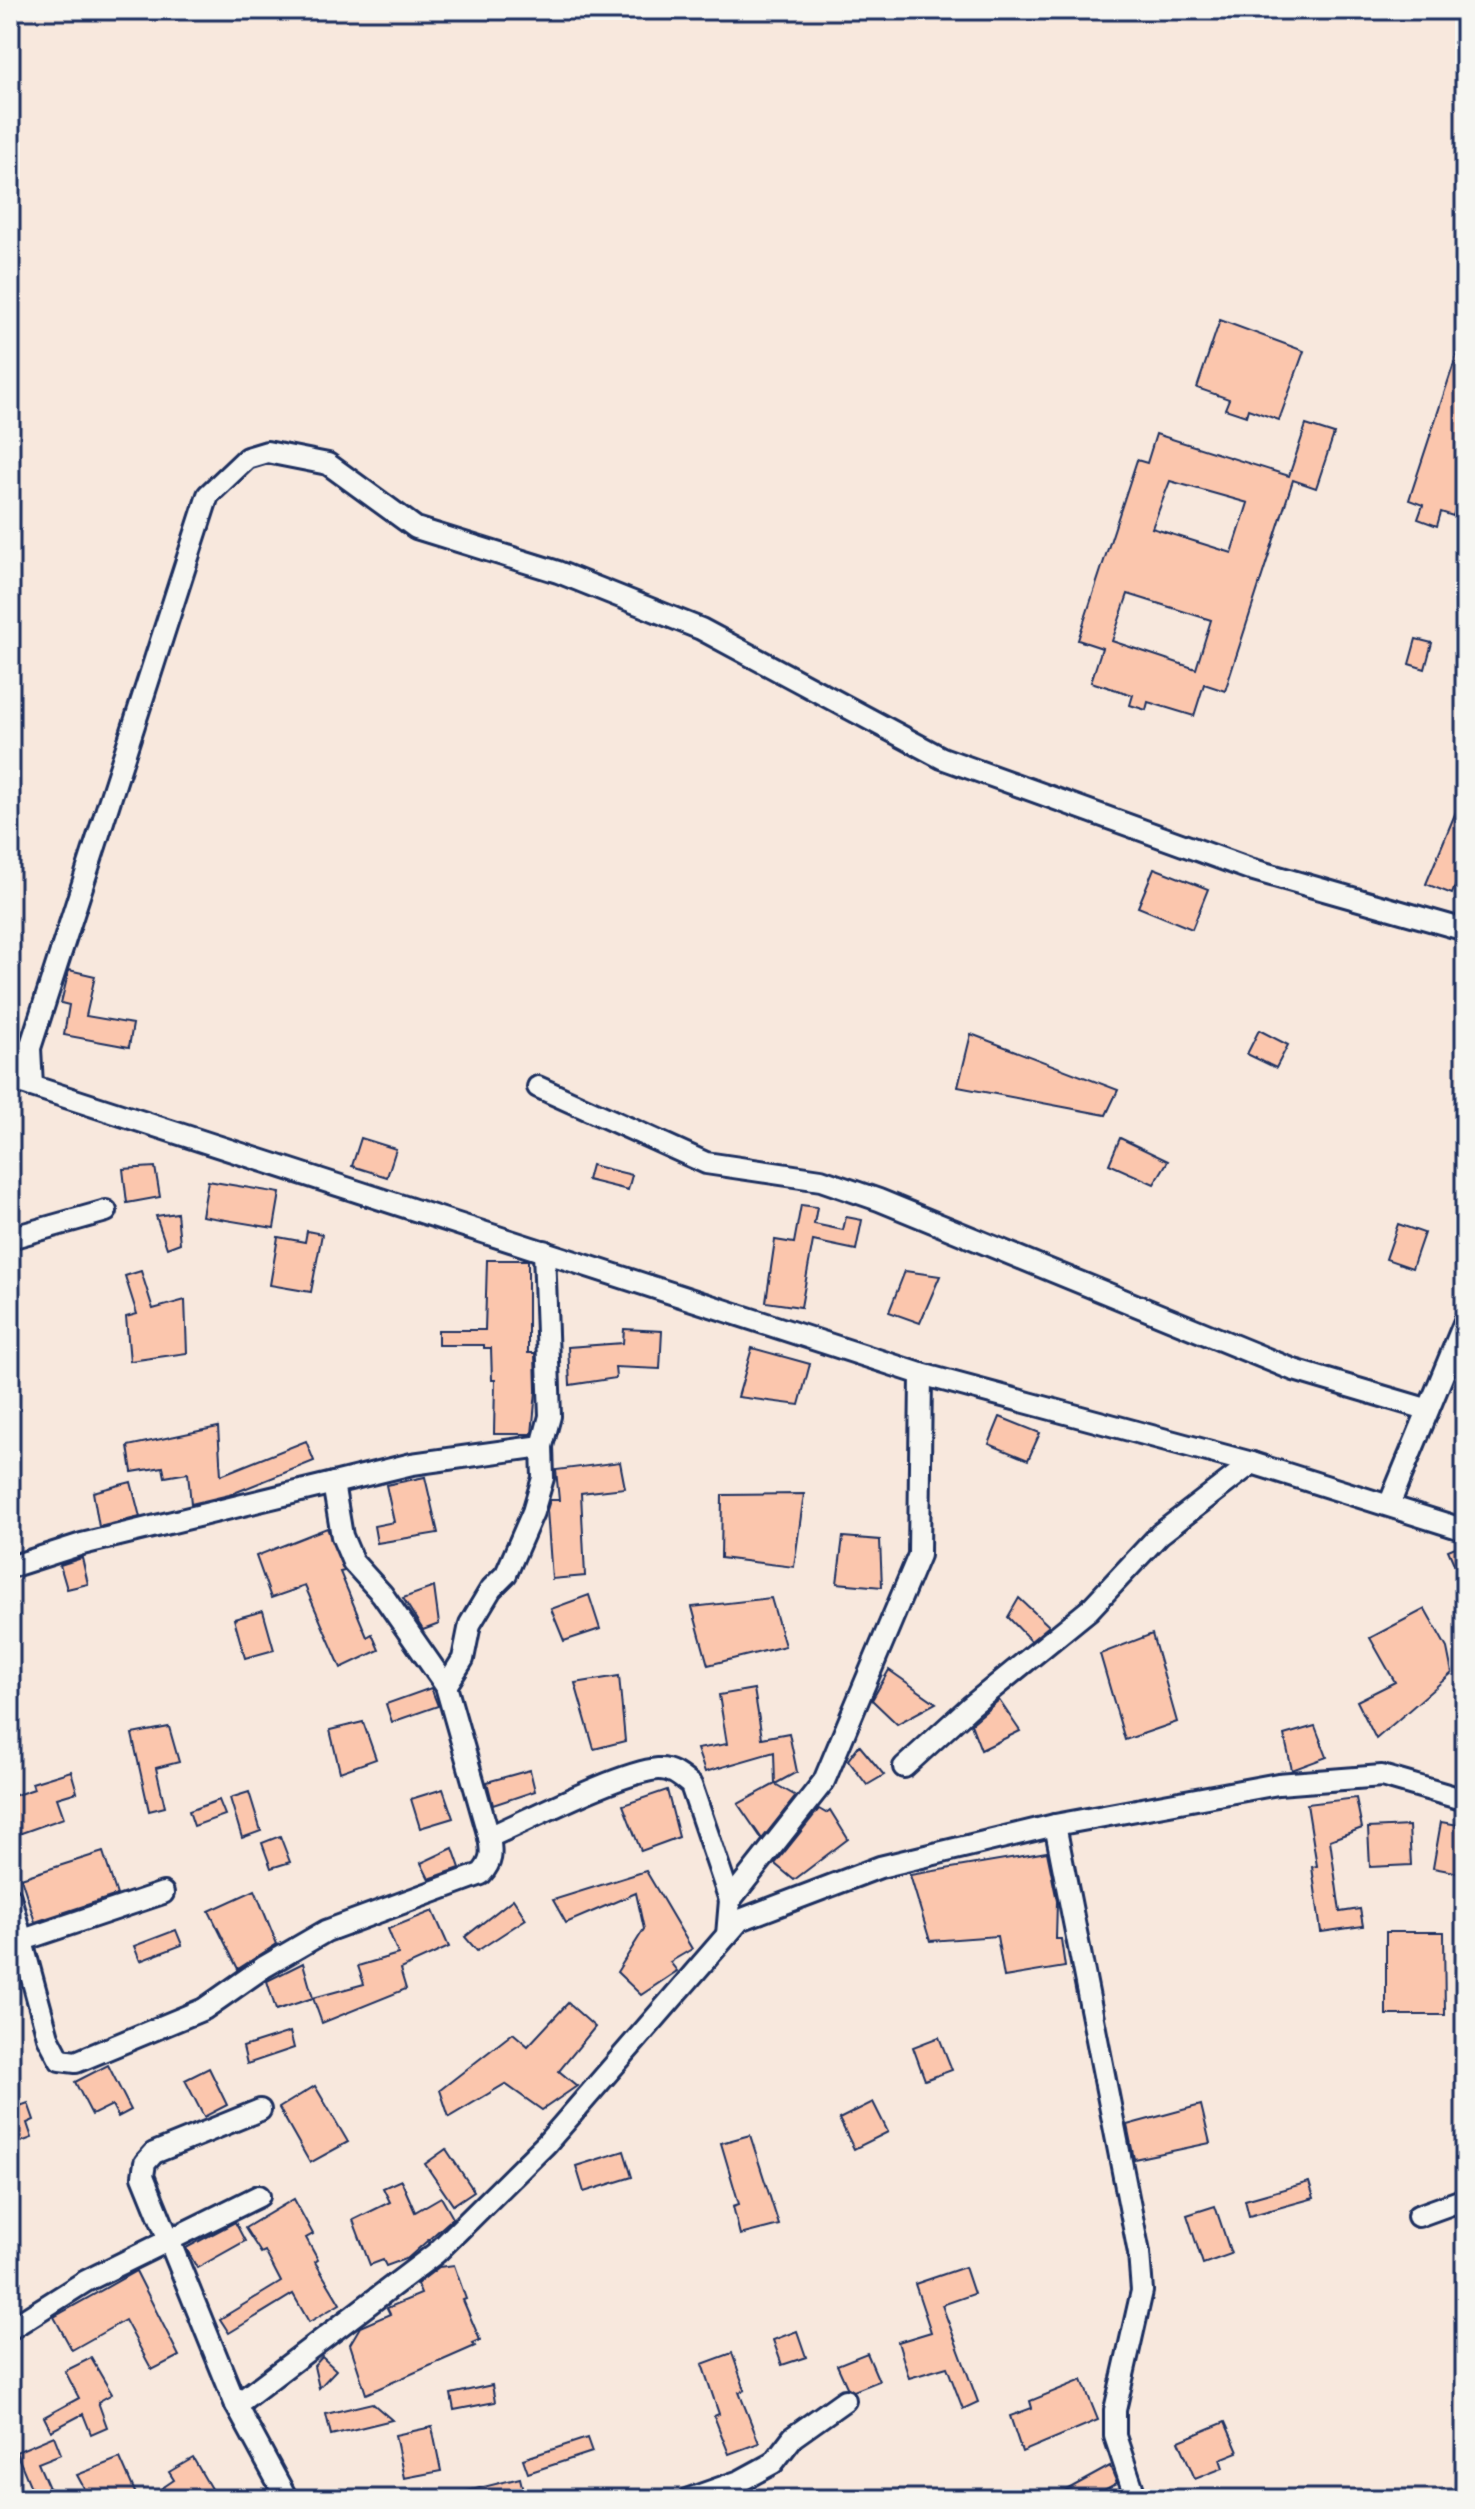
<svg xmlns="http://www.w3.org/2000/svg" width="1475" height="2509" font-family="'Shantell Sans',sans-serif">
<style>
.building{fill:#fbc6ad;stroke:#1b2f5e;stroke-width:2;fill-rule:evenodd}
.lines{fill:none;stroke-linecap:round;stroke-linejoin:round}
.street-casing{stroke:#1b2f5e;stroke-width:26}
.street{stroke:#f6f6f2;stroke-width:20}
</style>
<rect width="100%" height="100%" fill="#f8e8dd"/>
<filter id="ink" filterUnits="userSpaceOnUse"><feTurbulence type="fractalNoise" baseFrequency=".0125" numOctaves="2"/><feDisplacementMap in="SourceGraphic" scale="16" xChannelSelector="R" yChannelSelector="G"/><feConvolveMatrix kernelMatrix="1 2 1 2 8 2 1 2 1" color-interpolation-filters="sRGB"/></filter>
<g filter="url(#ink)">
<g class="building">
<polygon points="1220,320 1304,351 1279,420 1248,409 1246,416 1225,409 1229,399 1197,388"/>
<polygon points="1461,342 1465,342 1465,481 1453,516 1441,512 1437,526 1418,519 1423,505 1409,500"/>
<path d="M1306 425 1334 434 1316 488 1293 480 1225 691 1204 684 1194 716 1148 702 1146 710 1130 705 1133 695 1091 682 1102 648 1078 640 1137 460 1147 463 1156 434 1289 476ZM1170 481 1248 503 1232 553 1152 528ZM1128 594 1211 620 1196 669 1112 641Z"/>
<polygon points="1416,639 1432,643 1425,669 1409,664"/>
<polygon points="1465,790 1465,863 1452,894 1426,884"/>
<polygon points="1154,868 1208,889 1192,929 1138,907"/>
<polygon points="69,970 95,976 86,1016 133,1024 129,1047 64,1035 69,1005 61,1003"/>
<polygon points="1259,1030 1288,1045 1276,1068 1247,1054"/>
<polygon points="971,1034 1118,1090 1106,1115 958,1087"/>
<polygon points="361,1138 396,1149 387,1177 352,1166"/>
<polygon points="1120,1138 1168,1161 1154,1184 1109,1164"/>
<polygon points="591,1165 632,1175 628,1190 587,1180"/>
<polygon points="155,1167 160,1197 127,1203 123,1169"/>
<polygon points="208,1181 280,1193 274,1228 202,1216"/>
<polygon points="801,1205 817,1207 814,1224 843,1230 846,1217 862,1220 856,1250 813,1241 801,1307 766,1302 775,1240 794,1243"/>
<polygon points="177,1213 180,1243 167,1248 156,1216"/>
<polygon points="1398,1224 1424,1233 1412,1268 1386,1259"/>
<polygon points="307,1231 322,1234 311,1292 270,1285 278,1237 305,1242"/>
<polygon points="487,1260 528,1260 528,1353 535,1353 536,1391 532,1434 494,1434 495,1380 492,1380 491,1348 484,1348 484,1345 438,1345 438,1330 485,1330"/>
<polygon points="141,1271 153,1309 185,1300 187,1353 130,1361 126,1317 137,1314 125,1276"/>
<polygon points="905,1271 940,1276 920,1323 889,1312"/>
<polygon points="624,1329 662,1331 660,1369 615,1367 616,1378 570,1385 568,1347 623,1343"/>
<polygon points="752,1348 810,1364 799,1405 738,1397"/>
<polygon points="1000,1417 1040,1433 1028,1460 989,1444"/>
<polygon points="218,1427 221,1475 306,1441 314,1461 229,1495 191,1504 188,1473 165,1477 163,1467 132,1472 128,1446"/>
<polygon points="620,1462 625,1488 581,1493 585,1576 552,1579 547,1510 550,1500 559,1500 556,1470"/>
<polygon points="425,1477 438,1533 377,1543 374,1526 394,1522 386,1485"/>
<polygon points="131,1482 140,1517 99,1527 93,1492"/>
<polygon points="804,1494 794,1567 721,1558 722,1495"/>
<polygon points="327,1528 344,1571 340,1572 367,1637 372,1634 379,1650 341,1668 305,1586 271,1598 256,1556"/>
<polygon points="843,1537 880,1540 882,1587 837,1583"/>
<polygon points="1465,1543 1465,1589 1448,1550"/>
<polygon points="82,1558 88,1584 67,1589 60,1565"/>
<polygon points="434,1587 439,1624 423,1630 403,1598"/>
<polygon points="589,1595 600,1629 564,1641 551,1609"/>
<polygon points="771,1598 785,1646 708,1665 692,1607"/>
<polygon points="1019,1598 1049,1626 1031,1641 1008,1617"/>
<polygon points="1425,1609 1447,1648 1452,1673 1376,1739 1357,1701 1395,1682 1370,1638"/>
<polygon points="263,1611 274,1650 245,1658 234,1619"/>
<polygon points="1152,1634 1177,1722 1125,1740 1100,1654"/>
<polygon points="889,1670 936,1703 897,1724 872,1700"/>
<polygon points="619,1676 625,1741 594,1749 575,1683"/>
<polygon points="431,1688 438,1706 392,1722 386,1704"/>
<polygon points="754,1689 762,1738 789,1733 797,1772 775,1784 774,1752 705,1772 697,1749 727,1744 719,1695"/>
<polygon points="999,1700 1020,1731 981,1750 971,1724"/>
<polygon points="363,1722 376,1759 340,1772 330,1730"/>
<polygon points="1315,1726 1327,1757 1292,1770 1284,1735"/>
<polygon points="169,1727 179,1762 156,1768 165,1807 149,1811 132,1734"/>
<polygon points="859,1745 884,1775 867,1785 848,1760"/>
<polygon points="530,1770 535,1791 493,1805 487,1782"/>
<polygon points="71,1771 77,1792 57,1798 64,1818 10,1837 10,1797 34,1789 32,1783"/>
<polygon points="775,1784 796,1796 762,1839 738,1804"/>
<polygon points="443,1789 453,1818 420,1828 411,1799"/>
<polygon points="667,1790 679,1837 641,1851 623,1805"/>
<polygon points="249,1792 261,1831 242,1838 230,1798"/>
<polygon points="1356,1798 1362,1828 1330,1840 1340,1912 1360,1909 1363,1926 1321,1932 1312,1867 1317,1866 1307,1804"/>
<polygon points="219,1800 225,1815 194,1826 189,1811"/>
<polygon points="819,1809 826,1813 830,1810 848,1839 794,1880 775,1864"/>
<polygon points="1441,1822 1465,1826 1465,1874 1433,1868"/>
<polygon points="1409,1826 1411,1865 1370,1867 1368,1828"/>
<polygon points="280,1836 290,1862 271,1868 262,1843"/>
<polygon points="453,1848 460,1868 429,1879 421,1863"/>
<polygon points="103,1852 117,1895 35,1922 21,1878"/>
<polygon points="1047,1852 1057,1901 1056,1939 1061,1939 1065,1967 1004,1977 997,1936 930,1941 910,1875"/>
<polygon points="646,1871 692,1949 670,1962 677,1971 641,1995 617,1972 644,1929 636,1893 566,1923 553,1900"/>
<polygon points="255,1890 277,1944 238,1969 209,1911"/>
<polygon points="513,1899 526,1919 477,1951 465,1937"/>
<polygon points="433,1911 449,1947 400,1969 406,1989 322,2023 313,1998 364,1984 358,1966 398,1954 388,1929"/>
<polygon points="176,1930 182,1945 140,1961 134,1946"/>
<polygon points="1386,1932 1444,1932 1445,2015 1386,2015"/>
<polygon points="303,1963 313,1998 276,2010 267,1981"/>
<polygon points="568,2003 595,2027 559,2071 577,2086 542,2110 505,2084 449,2117 440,2090 513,2033 528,2046"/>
<polygon points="290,2032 294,2048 247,2064 243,2047"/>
<polygon points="939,2037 952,2070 925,2080 913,2047"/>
<polygon points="108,2065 131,2110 118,2117 112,2105 92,2115 75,2082"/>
<polygon points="209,2068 227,2105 204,2117 185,2080"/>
<polygon points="12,2082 20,2106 28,2103 34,2120 27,2123 32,2138 10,2146"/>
<polygon points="315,2086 348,2142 310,2163 279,2108"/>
<polygon points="873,2102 888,2132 854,2149 839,2119"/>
<polygon points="1201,2105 1210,2143 1134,2159 1127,2125"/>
<polygon points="750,2135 779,2225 740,2235 733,2206 739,2204 721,2143"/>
<polygon points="446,2149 474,2191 453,2205 425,2164"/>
<polygon points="624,2151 632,2177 584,2192 576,2166"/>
<polygon points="401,2180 415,2212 441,2197 453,2218 408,2258 386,2266 383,2260 370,2265 353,2220 390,2202 383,2188"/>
<polygon points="1309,2182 1314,2198 1249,2216 1245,2200"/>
<polygon points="294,2199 313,2234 306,2238 318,2260 315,2262 340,2304 309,2322 293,2294 229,2333 220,2319 281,2282 265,2251 261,2253 245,2228"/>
<polygon points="1215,2206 1231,2254 1203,2264 1187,2215"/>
<polygon points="235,2222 245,2241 197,2268 186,2248"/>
<polygon points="454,2265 466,2299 463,2300 480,2340 473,2343 475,2346 366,2394 350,2344 360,2327 390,2314 387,2308 421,2294 417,2284 439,2267"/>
<polygon points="965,2267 974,2294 942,2305 978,2402 963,2409 947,2367 909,2378 898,2342 931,2332 915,2284"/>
<polygon points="136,2271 179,2356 152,2370 125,2320 72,2350 54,2317"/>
<polygon points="797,2331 806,2357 782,2365 773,2340"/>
<polygon points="732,2353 745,2390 739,2392 759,2443 729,2454 714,2416 719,2414 702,2364"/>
<polygon points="867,2353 879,2381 854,2391 847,2387 837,2365"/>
<polygon points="322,2357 336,2370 319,2388 314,2366"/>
<polygon points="91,2358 112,2394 98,2402 107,2427 91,2434 83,2414 51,2431 44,2417 79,2398 65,2371"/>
<polygon points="1082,2380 1098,2420 1022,2452 1010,2416 1032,2408 1030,2401"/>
<polygon points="492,2385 495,2402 454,2410 451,2394"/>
<polygon points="372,2403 392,2420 331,2435 326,2414"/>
<polygon points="1225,2422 1238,2452 1220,2459 1223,2468 1195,2479 1179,2441"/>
<polygon points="432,2427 441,2471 404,2478 395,2435"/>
<polygon points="54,2436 61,2454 38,2463 49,2488 34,2495 16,2452"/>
<polygon points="587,2438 592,2452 528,2473 523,2459"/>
<polygon points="120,2458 138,2499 90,2499 77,2475"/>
<polygon points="193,2458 217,2499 146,2499 174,2480 169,2472"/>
<polygon points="1110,2466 1117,2483 1088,2499 1050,2499"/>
<polygon points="520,2478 525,2499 459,2499 459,2493"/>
</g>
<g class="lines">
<g class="street-casing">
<g id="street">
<polyline points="10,1060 30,1048"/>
<polyline points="10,1079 921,1374 1252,1463 1465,1530"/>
<polyline points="32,1086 30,1048 208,495 247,458 267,452 328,464 416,528 558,572 701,629 942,758 1250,869 1465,930"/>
<polyline points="538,1087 706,1163 821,1180 879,1200 1294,1370 1426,1409"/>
<polyline points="10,1238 106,1211"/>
<polyline points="1389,1505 1465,1321"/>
<polyline points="10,1567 82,1544 412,1464 542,1446 550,1416 544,1251"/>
<polyline points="446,1686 463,1659 470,1624 491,1589 506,1574 533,1512 543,1478 542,1446"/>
<polyline points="904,1767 971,1706 1089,1610 1160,1534 1252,1463"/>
<polyline points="1055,1825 1139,2253 1142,2291 1115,2410 1115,2436 1136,2499"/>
<path d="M489 1837C528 1820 620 1772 658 1769 671 1768 681 1777 691 1785L730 1900"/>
<path d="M10 1897 48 2037 60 2060 76 2062 204 2009 264 1967 326 1931 481 1874C492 1862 492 1854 489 1837L446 1686 382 1594 353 1562 342 1536 333 1483"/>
<polyline points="727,1935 730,1900 824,1781 919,1555 921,1374"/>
<polyline points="23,1940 163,1893"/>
<polyline points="1418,2216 1465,2199"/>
<polyline points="10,2329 86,2281 259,2196"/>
<polyline points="236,2405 143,2176 145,2163 154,2153 260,2110"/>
<polyline points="287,2499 236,2405 436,2253 546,2144 740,1920 880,1867 1055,1825 1278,1784 1382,1776 1465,1800"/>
<polyline points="689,2499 740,2481 773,2463 793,2437 845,2400"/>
</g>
</g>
<use href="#street" class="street"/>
</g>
</g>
<rect width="1475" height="2509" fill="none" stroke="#f6f6f2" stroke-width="40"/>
<rect x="20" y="20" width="1435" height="2469" fill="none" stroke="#1b2f5e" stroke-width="3" filter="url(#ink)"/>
</svg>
